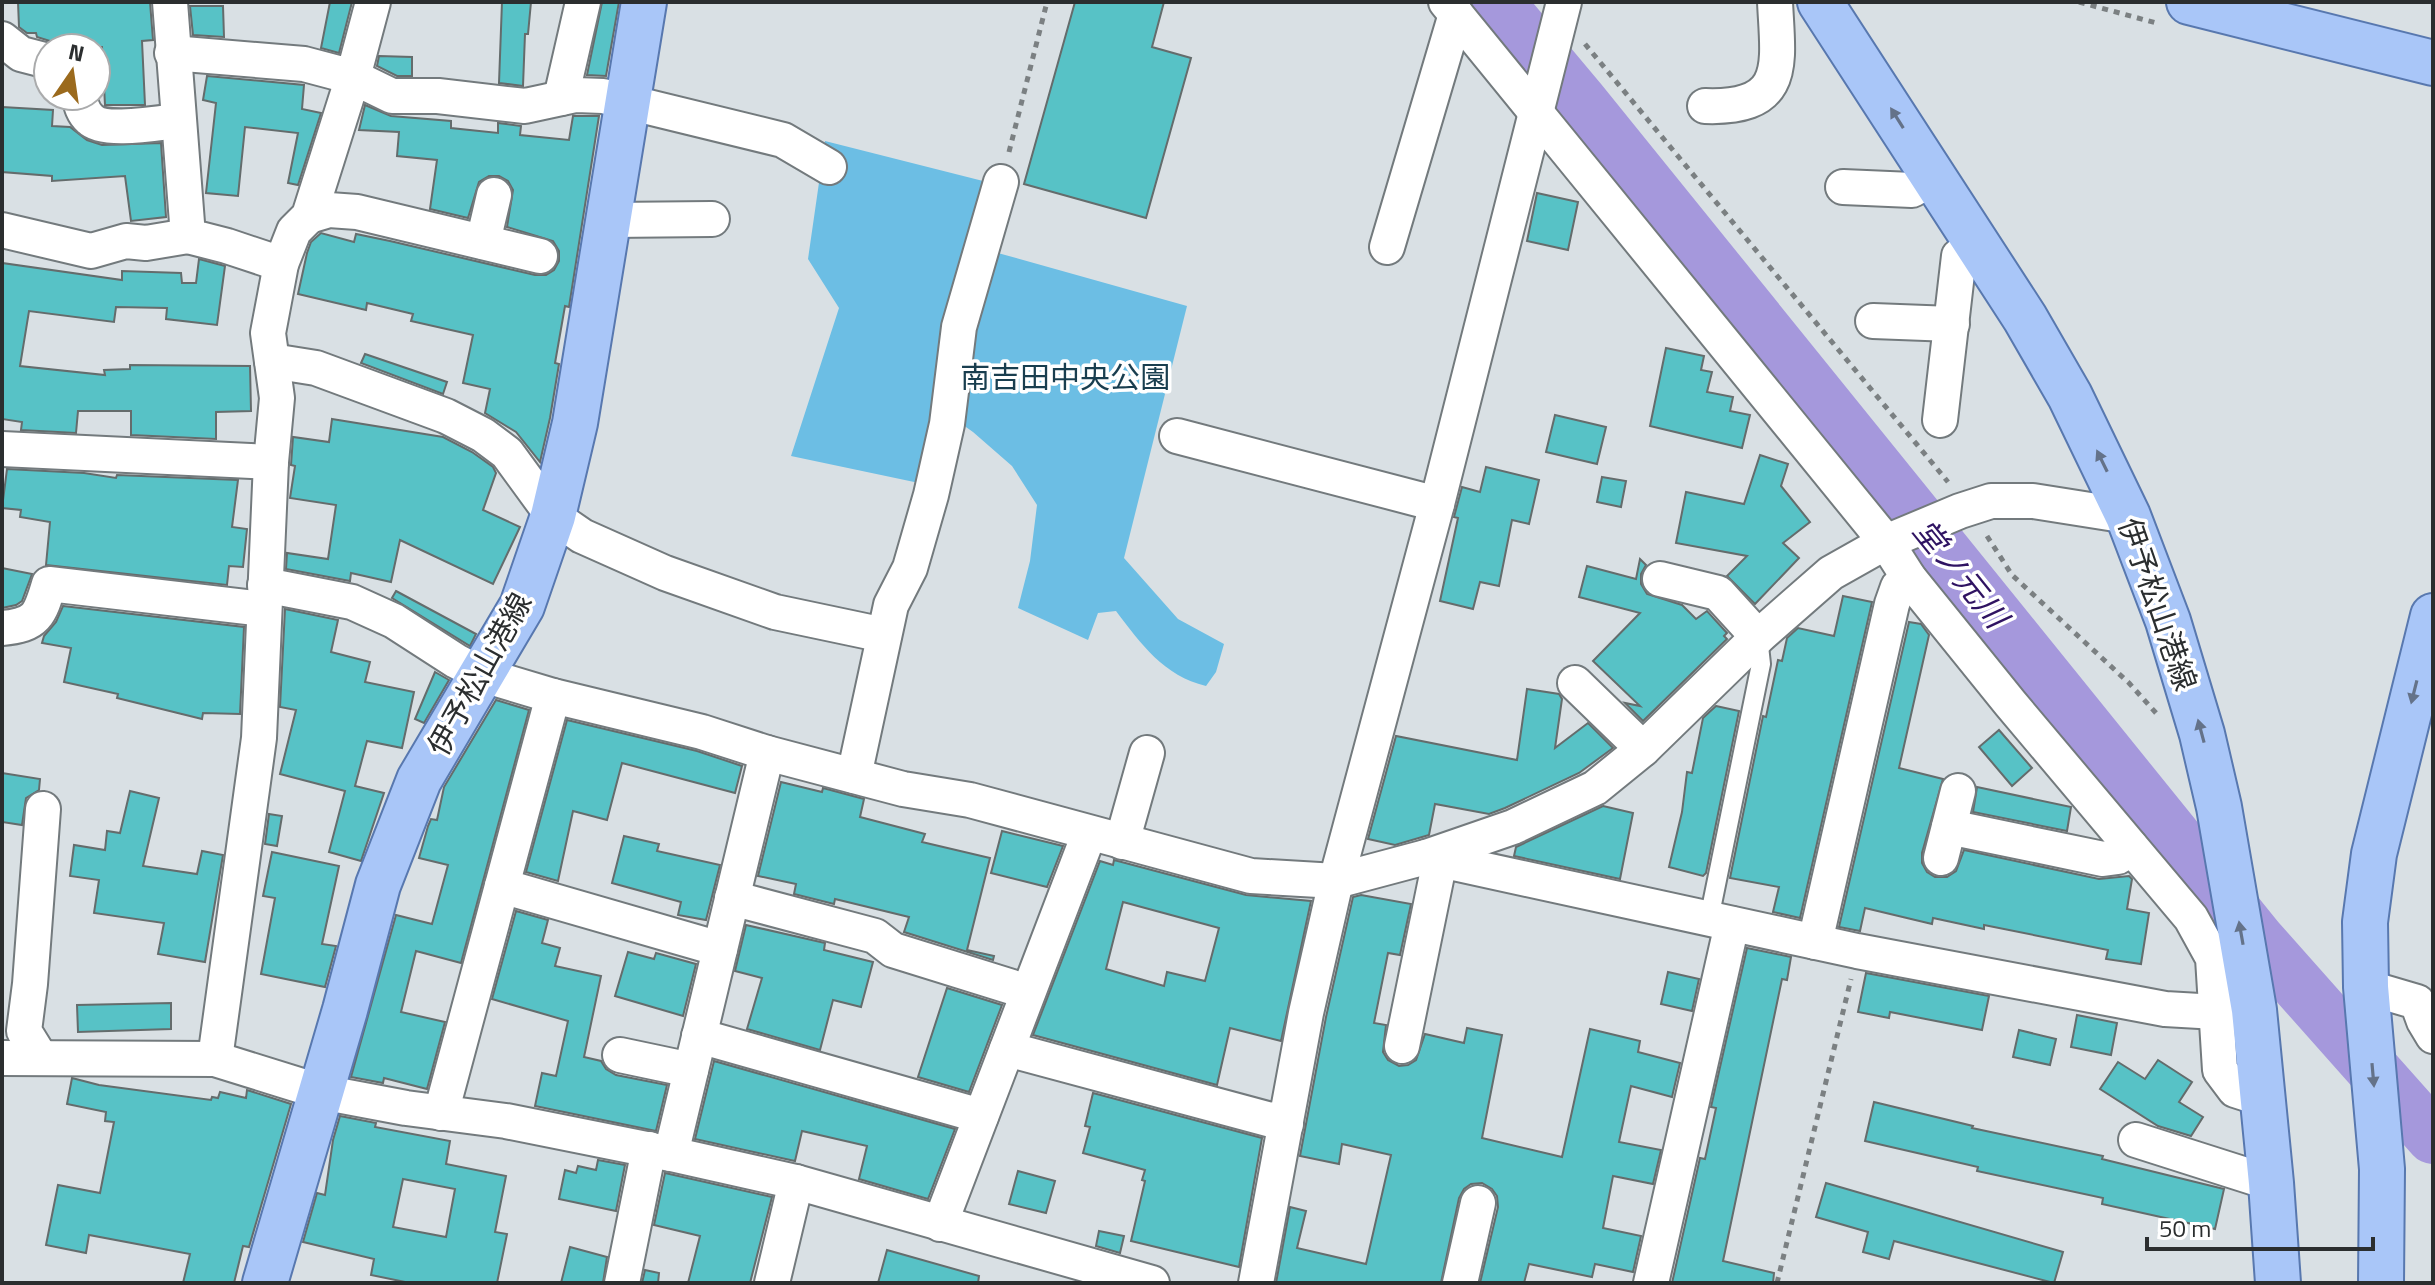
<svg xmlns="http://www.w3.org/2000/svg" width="2435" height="1285" font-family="'Titillium Web','Noto Sans JP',sans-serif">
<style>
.green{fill:#6cbee4}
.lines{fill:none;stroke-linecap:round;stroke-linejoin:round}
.river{stroke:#a598dc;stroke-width:54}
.building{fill:#57c2c6;stroke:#646c6c;stroke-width:2;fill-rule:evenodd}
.lane-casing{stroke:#737a7d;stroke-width:22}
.street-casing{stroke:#737a7d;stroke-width:38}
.primary-casing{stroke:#5878af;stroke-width:48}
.path{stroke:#7b8082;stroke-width:5;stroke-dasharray:6 6;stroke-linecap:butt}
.lane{stroke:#fff;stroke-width:18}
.street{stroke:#fff;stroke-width:34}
.primary{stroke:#a9c6f8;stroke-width:44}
.oneway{fill:#647289}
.labels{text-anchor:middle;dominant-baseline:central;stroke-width:7;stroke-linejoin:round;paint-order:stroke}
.park-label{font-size:30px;fill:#193e4f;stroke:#fff}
.street-label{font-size:30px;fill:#2b2e2f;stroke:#fff}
.water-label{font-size:32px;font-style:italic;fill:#2f1362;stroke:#fff}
</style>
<rect width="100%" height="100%" fill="#d9e0e4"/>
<path class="green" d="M825 141 987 182 998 253 1187 306 1124 558 1178 619 1224 644 1216 672 1206 686C1164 676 1141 644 1116 611L1098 613 1088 640 1018 608 1030 561 1037 505 1012 466 973 432 939 408 919 483 791 456 839 308 808 259Z"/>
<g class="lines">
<polyline class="river" points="1497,2 1581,102 2258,940 2433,1137"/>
</g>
<g class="building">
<polygon points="18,2 150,2 153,40 142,41 145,105 105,105 102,47 63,48 53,42 37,37 36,33 27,33 19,27"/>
<polygon points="330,2 352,2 339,53 321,48"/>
<polygon points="502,2 531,2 528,34 525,34 523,86 499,83"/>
<polygon points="602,2 619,2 606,76 587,75"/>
<polygon points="1075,2 1164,2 1152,47 1191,58 1146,218 1024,184"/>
<polygon points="190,6 223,6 224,37 193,35"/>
<polygon points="379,56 412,57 412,76 397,76 377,66"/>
<polygon points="207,76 304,85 302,109 321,113 298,185 288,183 298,133 245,127 238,196 206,193 216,103 203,100"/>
<polygon points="365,105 391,116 451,121 451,128 498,133 498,123 521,126 520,135 569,140 573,116 599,116 569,307 565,306 555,363 559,364 550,418 540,462 516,432 485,413 490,389 463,383 473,335 411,321 413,314 367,303 366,310 298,294 307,253 311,242 321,233 354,242 356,234 390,241 535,275 546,275 554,270 559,261 559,251 553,241 507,227 513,190 508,181 499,176 489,176 479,182 468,218 430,209 437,160 397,156 399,132 359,130"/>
<polygon points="2,107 53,110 52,126 70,127 87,140 102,145 161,143 166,217 131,221 125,176 52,181 52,176 2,172"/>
<polygon points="1537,193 1578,202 1568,250 1527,241"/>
<polygon points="199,259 225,266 217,325 166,319 167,308 116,307 114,322 29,311 20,366 105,375 104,370 130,369 130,365 250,366 251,411 216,412 216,439 131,435 131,411 78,411 76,433 21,430 22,422 2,419 2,263 122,280 122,271 181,273 182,283 196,283"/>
<polygon points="1666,348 1704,356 1701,370 1712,372 1707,392 1733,397 1730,411 1750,415 1742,448 1650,426"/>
<polygon points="365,354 447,382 443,394 361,363"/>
<polygon points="1555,415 1606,427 1597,464 1546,452"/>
<polygon points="332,419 443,437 472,452 493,467 496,473 483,510 520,527 493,584 400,540 391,582 351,573 350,581 286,569 287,553 328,559 336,505 290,498 295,466 291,465 293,437 329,442"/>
<polygon points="1760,455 1788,464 1781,486 1810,522 1783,543 1799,558 1755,604 1727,576 1747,556 1676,543 1686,492 1744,504"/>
<polygon points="1486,467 1539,480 1529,524 1512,520 1499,586 1480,582 1473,609 1440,601 1458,518 1454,517 1462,487 1480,492"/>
<polygon points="7,469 84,473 116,478 117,475 238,480 232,527 247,529 243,567 229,566 227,585 46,565 50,522 20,517 21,510 2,508"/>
<polygon points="1602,477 1626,481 1621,507 1597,502"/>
<polygon points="1640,559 1646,565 1641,574 1641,584 1647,594 1682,605 1696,619 1707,611 1727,633 1724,636 1727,639 1643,721 1625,703 1640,706 1593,661 1640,613 1579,597 1587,566 1636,579"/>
<polygon points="2,568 32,574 22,601 16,605 2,608"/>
<polygon points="396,591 476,634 470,646 392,598"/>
<polygon points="1843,596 1872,602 1800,918 1773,912 1779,887 1730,878 1763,716 1766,717 1778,660 1782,661 1787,638 1798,628 1834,636"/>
<polygon points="63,606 244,627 240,714 203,713 202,719 117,698 118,694 64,682 71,648 42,643 44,636 56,622"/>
<polygon points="285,609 338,620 331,652 370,662 365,682 414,692 402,748 367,741 355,786 384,793 361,861 329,852 345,791 280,774 296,710 280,707"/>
<polygon points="1909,622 1921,624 1929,635 1899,768 1943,779 1922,853 1922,863 1927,872 1935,877 1947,877 1956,871 1964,850 2099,879 2129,876 2132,879 2127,909 2149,913 2141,964 2106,959 2108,950 1984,925 1984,929 1933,918 1932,924 1865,908 1860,931 1839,927"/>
<polygon points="435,672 449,680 424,723 415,719"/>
<polygon points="1527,689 1559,694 1562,699 1555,748 1588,723 1613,748 1579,773 1505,808 1489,814 1435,804 1429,835 1395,845 1368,839 1396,736 1517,760"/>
<polygon points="496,700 529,710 461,963 416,951 401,1012 445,1022 427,1089 384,1078 383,1083 351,1077 396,915 432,924 448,865 419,858 428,826 431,819 437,820 444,787"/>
<polygon points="1716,706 1739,711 1706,873 1703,876 1669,867 1682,812 1687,772 1692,773 1703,718"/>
<polygon points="567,720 697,751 742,766 735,793 622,763 607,820 573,811 558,881 526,872"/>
<polygon points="1999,730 2032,768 2012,786 1979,747"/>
<polygon points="2,773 40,779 39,790 26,798 22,825 2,822"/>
<polygon points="781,782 822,792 823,788 864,799 860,817 925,834 922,842 990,858 967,950 994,956 993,960 904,932 909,917 835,899 834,904 794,894 796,884 758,876"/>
<polygon points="1977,787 2071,807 2067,831 1973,812"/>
<polygon points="130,791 159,798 143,866 197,874 202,851 223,855 205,962 158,954 164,923 94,913 99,880 70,876 74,845 105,850 107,831 120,833"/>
<polygon points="1603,806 1633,813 1620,879 1514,856 1516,847"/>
<polygon points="269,814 282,816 277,846 265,844"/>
<polygon points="1002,831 1063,846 1047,887 991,873"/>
<polygon points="624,836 659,844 657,851 720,865 706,920 678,915 681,902 612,883"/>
<polygon points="272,852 339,866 322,944 336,946 325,987 261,974 275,898 263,896"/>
<path d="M1114 860 1246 895 1311 901 1281 1041 1230 1028 1217 1085 1033 1035 1100 861 1113 865ZM1123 902 1219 928 1205 981 1167 972 1164 986 1106 969Z"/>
<polygon points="1361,895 1411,904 1400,955 1388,953 1374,1023 1386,1025 1383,1052 1388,1060 1399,1066 1408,1065 1416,1060 1425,1034 1464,1043 1467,1028 1502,1035 1482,1138 1562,1157 1590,1029 1640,1041 1638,1052 1680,1063 1672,1097 1631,1086 1619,1142 1661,1150 1653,1184 1613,1176 1603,1228 1641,1236 1633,1272 1595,1264 1592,1277 1529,1264 1524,1283 1480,1283 1498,1207 1497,1196 1492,1189 1482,1183 1471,1184 1464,1189 1459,1198 1441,1283 1276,1283 1290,1207 1306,1211 1297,1248 1366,1264 1391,1155 1342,1144 1339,1164 1300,1156 1326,1017 1353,897"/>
<polygon points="516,911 548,920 542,943 560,948 555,966 601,976 584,1057 601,1061 606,1069 616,1075 667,1085 656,1131 535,1106 542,1073 556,1076 568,1021 492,999"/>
<polygon points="746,925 825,943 824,950 873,962 861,1007 833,1000 820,1050 747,1029 762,978 735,971"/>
<polygon points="1747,948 1791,957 1787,980 1782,979 1723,1261 1774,1273 1773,1283 1672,1283 1700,1158 1705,1159 1716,1108 1711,1107"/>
<polygon points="628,952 654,959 656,953 696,964 683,1016 615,996"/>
<polygon points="1668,972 1699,979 1692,1011 1661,1004"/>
<polygon points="1866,973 1989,996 1982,1030 1890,1012 1889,1018 1858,1012"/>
<polygon points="947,988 1002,1005 969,1092 918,1077"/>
<polygon points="171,1003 171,1029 78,1032 77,1005"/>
<polygon points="2077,1015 2117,1023 2111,1055 2071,1047"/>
<polygon points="2019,1030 2056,1039 2050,1065 2013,1057"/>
<polygon points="2158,1060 2192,1082 2179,1102 2203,1117 2191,1136 2158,1126 2100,1089 2118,1062 2145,1079"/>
<polygon points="714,1061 955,1129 928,1199 859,1179 867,1146 802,1131 795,1161 695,1139"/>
<polygon points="72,1078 99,1085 211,1100 212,1097 218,1098 220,1092 246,1098 247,1090 291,1104 249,1247 243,1246 234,1283 183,1283 190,1254 89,1235 86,1253 46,1245 58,1185 100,1193 114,1122 105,1121 106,1112 67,1104"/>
<polygon points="1093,1093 1262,1138 1239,1267 1131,1241 1145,1181 1142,1180 1145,1170 1083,1153 1090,1127 1085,1126"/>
<polygon points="1874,1102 1973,1126 1972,1128 2103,1156 2102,1159 2224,1189 2215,1229 2102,1204 2103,1198 1977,1171 1978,1167 1865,1141"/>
<path d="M340 1116 376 1123 375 1127 450 1141 446 1164 506 1176 495 1232 507 1234 497 1283H410L371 1275 374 1259 303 1242 317 1193 325 1195 333 1140ZM403 1179 455 1189 446 1237 393 1227Z"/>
<polygon points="598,1160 625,1165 616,1211 559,1199 565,1170 576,1173 578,1166 596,1170"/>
<polygon points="1018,1171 1055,1181 1046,1213 1009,1204"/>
<polygon points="665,1173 772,1197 750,1283 688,1283 700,1236 654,1225"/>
<polygon points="1826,1183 2063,1252 2054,1283 1894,1241 1889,1259 1863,1252 1868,1232 1816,1217"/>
<polygon points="1099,1231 1124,1236 1120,1253 1096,1246"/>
<polygon points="570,1247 607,1257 603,1283 561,1283"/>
<polygon points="887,1250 979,1276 978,1283 878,1283"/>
<polygon points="645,1270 659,1273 658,1283 642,1283"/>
</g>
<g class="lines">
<g class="lane-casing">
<polyline id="lane" points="1709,919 1761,664 1758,637"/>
</g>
<g class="street-casing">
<g id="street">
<polyline points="170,2 188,236 227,246 281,264"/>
<polyline points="1446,2 1886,542 1909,578 2010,703 2191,918 2213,958 2220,1070 2235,1090 2263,1099"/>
<polyline points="2,39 21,54 48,61"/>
<polyline points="172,53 304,64 353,77 373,2"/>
<path d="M79 96C81 105 83 113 90 119 104 133 158 123 178 121"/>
<polyline points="561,98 583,2"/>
<path d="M1705 106C1789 109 1778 64 1775 2"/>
<polyline points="1843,187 1912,190 1934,177"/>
<polyline points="309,216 329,210 357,212 540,256"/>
<polyline points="610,220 712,219"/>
<polyline points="2,230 91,251 126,241 146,243 188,236"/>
<polyline points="483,242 494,195"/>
<polyline points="1387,247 1456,14"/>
<polyline points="1873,321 1952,324"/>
<polyline points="272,361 316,368 446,416 483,435 507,453 553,516 582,536 665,573 775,612 884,635"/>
<polyline points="1940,420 1959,256 1976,243"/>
<polyline points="1177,436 1437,504"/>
<polyline points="2,449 271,462"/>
<polyline points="1660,579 1718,593 1758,637"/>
<polyline points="265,585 352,602 394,621 456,661 483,675 553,696 702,732 767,753 903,789 970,800 1251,876 1336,881 1426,857 1513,827 1595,788 1643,749 1758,637 1831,573 1886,542 1960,511 1991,501 2033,501 2128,516"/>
<path d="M2 628C37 625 40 615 49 584L264 609"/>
<polyline points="1575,683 1643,749"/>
<polyline points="854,776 891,605 910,568 931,495 947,424 959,327 1001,182"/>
<polyline points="1949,827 2103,859 2118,857 2131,847"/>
<polyline points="1122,842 1147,753"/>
<polyline points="1426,857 1857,951 2165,1009 2217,1012"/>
<polyline points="1941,858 1958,791"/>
<polyline points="502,886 720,949"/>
<polyline points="732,898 875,936 893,950 1028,992"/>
<polyline points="1815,942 1892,604 1898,587 1909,578"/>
<polyline points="2366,987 2417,1002 2424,1021 2433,1036"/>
<polyline points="699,1036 981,1116"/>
<polyline points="1402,1046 1440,860"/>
<polyline points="1007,1049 1286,1124"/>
<polyline points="620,1055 691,1070"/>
<polyline points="40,1057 24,1031 30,984 43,809"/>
<polyline points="2,1058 215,1059 321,1092 406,1108 506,1121 671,1154 796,1182 1152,1283"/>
<polyline points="215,1059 259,738 271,462 277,398 268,333 281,264 294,231 309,216 353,77 392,96 438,96 525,106 576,95 603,96 783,140 829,167"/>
<polyline points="441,1113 553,696"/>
<polyline points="2136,1140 2271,1183"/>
<polyline points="671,1154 767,753"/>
<polyline points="940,1224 1089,834"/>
<polyline points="622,1283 649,1149"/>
<polyline points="772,1283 796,1182"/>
<polyline points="1256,1283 1306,1013 1336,881 1437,504 1564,2"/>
<polyline points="1460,1283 1478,1203"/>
<polyline points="1651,1283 1732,924"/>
</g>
</g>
<g class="primary-casing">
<g id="primary">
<polyline points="1820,2 2025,318 2070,396 2128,516 2168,621 2202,734 2219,807 2254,1010 2271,1183 2278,1283"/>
<polyline points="2189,2 2433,63"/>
<polyline points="265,1283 345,1010 378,885 419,780 522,606 553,516 575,423 644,2"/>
<polyline points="2381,1283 2382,1169 2366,987 2365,922 2374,854 2433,616"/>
</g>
</g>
<g class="path">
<polyline points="2079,2 2160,24"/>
<polyline points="1585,44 1948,482"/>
<polyline points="1009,152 1047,2"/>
<polyline points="1987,536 2012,575 2129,683 2156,713"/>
<polyline points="1777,1283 1851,979"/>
</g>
<use href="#lane" class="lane"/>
<use href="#street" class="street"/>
<use href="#primary" class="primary"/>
</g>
<defs><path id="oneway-solid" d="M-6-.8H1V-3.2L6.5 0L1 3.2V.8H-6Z" transform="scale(2)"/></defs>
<g class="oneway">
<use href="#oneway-solid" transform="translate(1897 118) rotate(-122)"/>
<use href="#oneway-solid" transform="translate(2102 461) rotate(-116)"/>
<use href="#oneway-solid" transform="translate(2414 692) rotate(104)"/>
<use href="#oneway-solid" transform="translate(2201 731) rotate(-105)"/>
<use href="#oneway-solid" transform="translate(2241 933) rotate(-100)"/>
<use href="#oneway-solid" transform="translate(2373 1075) rotate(85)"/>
</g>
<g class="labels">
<g class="park-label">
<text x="1065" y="377">南吉田中央公園</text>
</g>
<g class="street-label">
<text transform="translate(2158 604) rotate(71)">伊予松山港線</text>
<text transform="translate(479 674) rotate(-61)">伊予松山港線</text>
</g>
<g class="water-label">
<text transform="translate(1961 573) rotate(51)">堂ノ元川</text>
</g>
</g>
<rect width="2435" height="1285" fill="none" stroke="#2b2e2f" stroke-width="8"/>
<g transform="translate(72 72) rotate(13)"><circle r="38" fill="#ffffff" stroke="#aaabac" stroke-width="2"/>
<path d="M0-6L14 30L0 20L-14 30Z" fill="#9b6a1d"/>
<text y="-12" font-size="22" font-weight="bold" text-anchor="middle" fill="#2b2e2f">N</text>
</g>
<path d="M2147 1237v12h226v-12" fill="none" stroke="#2b2e2f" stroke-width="4"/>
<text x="2159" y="1237" font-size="24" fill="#2b2e2f" stroke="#ffffff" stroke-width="6" paint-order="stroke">50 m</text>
</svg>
